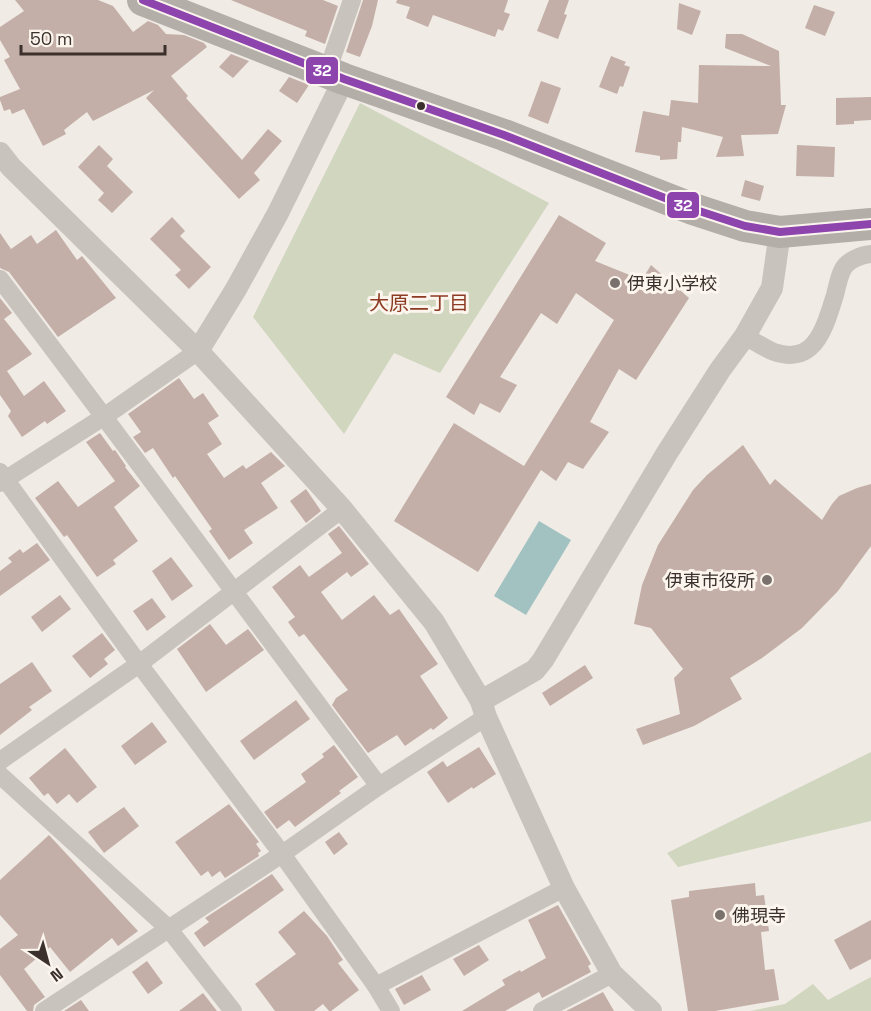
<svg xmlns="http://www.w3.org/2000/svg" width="871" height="1011" font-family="'Space Grotesk','Noto Sans JP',sans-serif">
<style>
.green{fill:#d1d6bf}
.water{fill:#a1c2c1}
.building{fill:#c3afa7}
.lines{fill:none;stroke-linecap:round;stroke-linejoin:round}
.minor{stroke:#c9c3be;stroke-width:18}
.tertiary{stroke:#c9c3be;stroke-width:22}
.trunk{stroke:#b4aea8;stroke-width:32}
.bus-1-casing{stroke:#fbf5ee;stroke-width:12}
.bus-1{stroke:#8e44ad;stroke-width:8}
.bus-dot{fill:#3b302b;stroke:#fbf5ee;stroke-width:2}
.poi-dot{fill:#7a716c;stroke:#fbf5ee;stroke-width:2}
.labels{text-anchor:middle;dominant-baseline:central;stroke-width:6;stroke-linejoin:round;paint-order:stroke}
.poi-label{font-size:18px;fill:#3b302b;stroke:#fbf5ee;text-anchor:start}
.neighbourhood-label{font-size:20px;fill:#8c3b22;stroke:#fbf5ee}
.line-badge{stroke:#fbf5ee;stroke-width:2}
.badge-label{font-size:16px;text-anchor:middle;font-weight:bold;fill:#fff}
</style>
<rect width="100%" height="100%" fill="#f0ebe5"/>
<g class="green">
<polygon points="360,103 549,203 440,373 394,353 344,434 253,317"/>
<polygon points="871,752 871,821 678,867 667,853"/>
<polygon points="871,977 871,1011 750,1011 785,1004 813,984 828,1000"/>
</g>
<polygon class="water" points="539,521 571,540 526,615 494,596"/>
<g class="building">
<polygon points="15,0 98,0 113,6 133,32 148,21 158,25 166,34 184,35 204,43 207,47 171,76 188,96 186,98 242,160 268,129 282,141 254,173 260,180 239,199 146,98 154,90 93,121 87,112 64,130 66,134 43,146 24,109 12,114 10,109 4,111 0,100 0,97 20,89 4,60 10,57 0,40 0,27 24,11"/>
<polygon points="231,0 323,0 338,6 325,44 305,36 307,31"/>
<polygon points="363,0 378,0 372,26 360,57 346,52"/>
<polygon points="397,0 508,0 504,12 510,14 503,31 498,29 495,37 433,15 428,27 406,18 410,7 396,3"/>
<polygon points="549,0 569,0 564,14 567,15 558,39 537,31"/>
<polygon points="679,3 701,11 692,35 677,29"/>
<polygon points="814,5 835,12 825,36 805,28"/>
<polygon points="726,34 742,34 779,51 781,105 786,105 778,134 741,135 744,156 716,157 723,137 682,127 681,142 678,142 677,159 660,160 660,156 635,152 643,111 669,116 671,100 698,103 699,65 771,66 725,48"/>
<polygon points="231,54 249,61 233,78 219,67"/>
<polygon points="611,56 626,62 624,65 630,67 623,87 620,86 617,94 599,87"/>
<polygon points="289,77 309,85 297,103 279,91"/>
<polygon points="541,81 561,88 548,124 528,116"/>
<polygon points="871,97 871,120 854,121 854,124 836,125 836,98"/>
<polygon points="99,145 113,159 107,166 133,192 112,213 98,200 104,193 78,167"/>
<polygon points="797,145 835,147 834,177 796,176"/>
<polygon points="745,180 764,186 760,201 741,196"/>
<polygon points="559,215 606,243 595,261 642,280 651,265 689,298 636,380 619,369 590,422 609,432 583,469 568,462 556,481 541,470 478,572 394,521 454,423 524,466 614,320 576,293 557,324 541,313 500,377 517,385 500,413 480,403 474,415 446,397"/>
<polygon points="172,217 185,231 180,236 211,267 189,289 175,275 181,270 150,239"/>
<polygon points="56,230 77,260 82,256 116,298 58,337 9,272 0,268 0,233 11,249 31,235 37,244"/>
<polygon points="0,298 12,313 4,319 32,354 7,371 24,396 44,381 66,411 47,424 45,421 22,437 8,416 11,411 0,395"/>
<polygon points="179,378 194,399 203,393 219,416 208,423 222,444 207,454 224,478 243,465 246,469 271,452 285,466 261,483 278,508 244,530 253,543 229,560 209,531 212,529 175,476 173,478 153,448 145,453 133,437 141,432 128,414"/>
<polygon points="100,433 113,451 115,450 126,466 125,467 140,486 114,507 138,541 113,560 116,564 97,577 67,535 64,537 35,498 58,481 78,507 115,481 86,442"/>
<polygon points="743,445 770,485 775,479 822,520 832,504 839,496 857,488 871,484 871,546 838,591 802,628 762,658 730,678 742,699 694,726 643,745 636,729 680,714 674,678 683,669 651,628 634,624 642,585 658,545 693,490 707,475"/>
<polygon points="306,489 321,511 306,523 290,501"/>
<polygon points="339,526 369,564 351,577 347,572 321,592 342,620 374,595 390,615 399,609 438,664 420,676 448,718 433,730 431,728 405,746 397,735 368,753 332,705 336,698 348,690 304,634 299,637 288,622 295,617 272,587 300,565 309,577 342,553 328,534"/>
<polygon points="37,543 50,560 0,596 0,571 12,562 8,558 20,549 23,553"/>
<polygon points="171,557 193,586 172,601 152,571"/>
<polygon points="60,595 71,609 42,632 31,617"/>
<polygon points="152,598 166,617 147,631 133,611"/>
<polygon points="210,624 226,645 248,629 264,650 206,692 177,649"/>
<polygon points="102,633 115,650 104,659 108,664 90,678 72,656"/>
<polygon points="32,662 52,691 29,707 32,710 0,735 0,684"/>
<polygon points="585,665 593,678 550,706 542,693"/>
<polygon points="296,700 310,719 254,760 240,741"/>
<polygon points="152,722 167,742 135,765 121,746"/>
<polygon points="334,745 358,777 339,791 341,793 295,827 289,820 277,829 264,812 306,782 301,774 324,757 322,754"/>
<polygon points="479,747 496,774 473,789 472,787 448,803 427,772 443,761 447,767"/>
<polygon points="65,748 97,787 77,803 69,794 57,804 48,793 44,796 29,778"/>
<polygon points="229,804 259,842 256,844 261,851 258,853 259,856 225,878 220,871 212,877 208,871 201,876 175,842"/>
<polygon points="124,807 139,826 104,853 88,832"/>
<polygon points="339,832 348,844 334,855 325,842"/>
<polygon points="49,835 138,931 118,946 112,938 70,972 50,947 24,969 45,997 34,1005 33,1011 27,1011 0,975 0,949 18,935 0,915 0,880"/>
<polygon points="272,874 284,890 204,947 194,933 209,922 205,918"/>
<polygon points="755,883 756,896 764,895 769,931 761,932 765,970 774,969 779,1000 715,1011 688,1011 671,900 689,897 689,891"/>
<polygon points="558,905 591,964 588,966 591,972 542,998 539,992 505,1011 462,1011 505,985 502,980 520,970 521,972 546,958 528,920"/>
<polygon points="304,911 327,936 343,960 338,963 359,990 331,1011 329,1011 323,1004 314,1011 275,1011 255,984 296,954 278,932"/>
<polygon points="871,920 871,959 850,970 834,940"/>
<polygon points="479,945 489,960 464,976 453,959"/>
<polygon points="147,961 163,983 148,994 132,972"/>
<polygon points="422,975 431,990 404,1005 395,989"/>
<polygon points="603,992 614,1011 566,1011"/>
<polygon points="203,993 217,1011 179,1011"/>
<polygon points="81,1000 89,1011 64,1011"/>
</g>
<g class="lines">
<g class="minor">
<polyline points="327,72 352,0"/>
<path d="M0 279C128 447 252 617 379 786"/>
<path d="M745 336C754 341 764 348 774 352 816 366 825 326 835 295 837 287 839 276 843 269 848 260 861 255 871 254"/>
<polyline points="0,472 139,664 282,854 376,986 391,1011"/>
<polyline points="0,483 105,416 198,351"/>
<polyline points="0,761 139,664 342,509"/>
<polyline points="0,775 168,928 233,1011"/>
<polyline points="376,986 564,888"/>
<polyline points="44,1011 282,854 379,786 486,717"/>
<polyline points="542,1011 612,974"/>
</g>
<g class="tertiary">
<polyline points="0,153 11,167 198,351 342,509 434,622 481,701 486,717 564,888 612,974 651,1011"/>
<polyline points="198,351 236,289 278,213 344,79"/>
<polyline points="481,701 535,670 543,660 667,453 720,370 745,336 772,288 780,232"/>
</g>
<polyline class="trunk" points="143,0 344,79 504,135 693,209 745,226 780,232 871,224"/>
<g class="bus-1-casing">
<polyline id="bus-1" points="143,0 344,79 504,135 693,209 745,226 780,232 871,224"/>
</g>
<use href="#bus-1" class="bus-1"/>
</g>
<circle class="bus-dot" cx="421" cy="106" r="5"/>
<g class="poi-dot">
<circle cx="615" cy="283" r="6"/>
<circle cx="767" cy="580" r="6"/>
<circle cx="720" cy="915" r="6"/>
</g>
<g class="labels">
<g class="poi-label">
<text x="627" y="283">伊東小学校</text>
<text x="755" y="580" text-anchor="end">伊東市役所</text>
<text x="732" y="915">佛現寺</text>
</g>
<g class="neighbourhood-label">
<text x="419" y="303">大原二丁目</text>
</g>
</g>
<g class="line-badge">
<rect x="305" y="56" width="34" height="29" rx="6" fill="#8e44ad"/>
<rect x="666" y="191" width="34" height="28" rx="6" fill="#8e44ad"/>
</g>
<g class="badge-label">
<text x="322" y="76">32</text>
<text x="683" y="211">32</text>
</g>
<g transform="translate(48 963) rotate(144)" stroke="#fbf5ee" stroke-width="4.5" paint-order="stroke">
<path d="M0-4.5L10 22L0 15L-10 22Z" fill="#3b302b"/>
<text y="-9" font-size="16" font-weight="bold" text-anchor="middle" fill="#3b302b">N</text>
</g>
<path d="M21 45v9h144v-9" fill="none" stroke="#3b302b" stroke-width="3"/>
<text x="30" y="45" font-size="18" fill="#3b302b" stroke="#fbf5ee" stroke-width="4.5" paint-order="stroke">50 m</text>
</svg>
